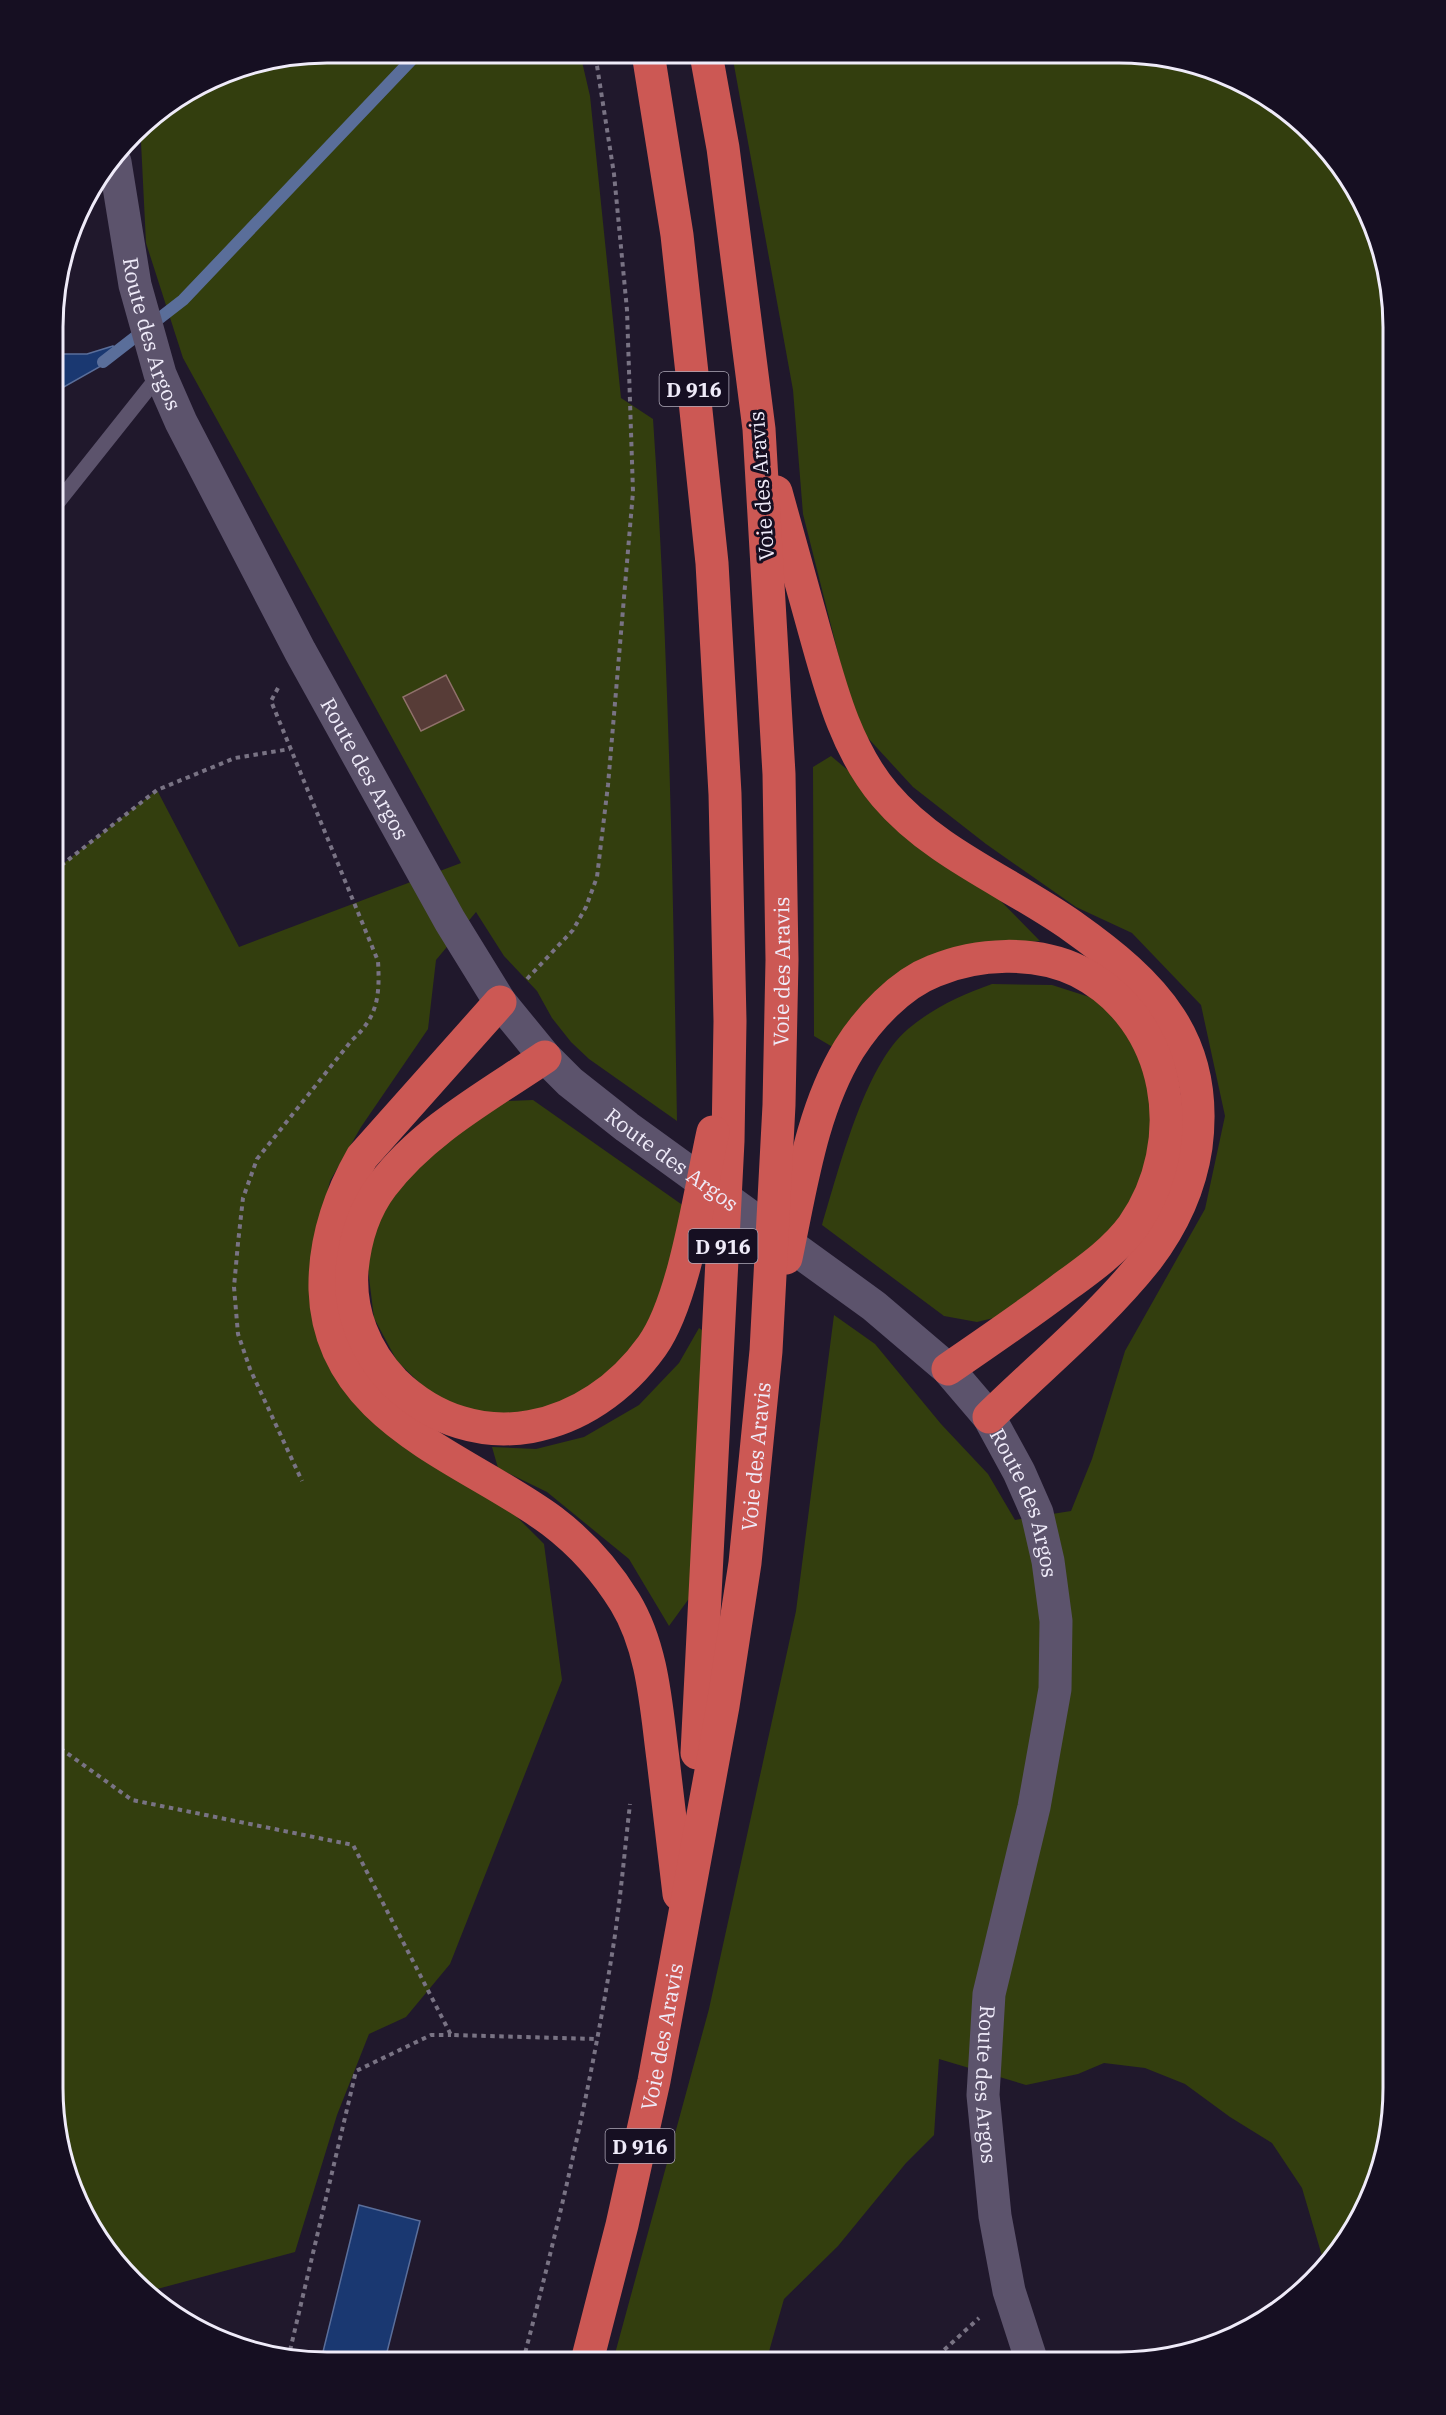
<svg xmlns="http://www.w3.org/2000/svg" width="1446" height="2415" font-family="'IBM Plex Serif',serif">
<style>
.green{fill:#333e0e}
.water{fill:#1a3871;stroke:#5a6e9a;stroke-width:1.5}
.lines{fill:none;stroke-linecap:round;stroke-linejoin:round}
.stream{stroke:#5a6e9a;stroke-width:12}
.building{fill:#573c37;stroke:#90716b;stroke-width:1.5}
.path{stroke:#797384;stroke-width:4;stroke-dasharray:4.5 4.5;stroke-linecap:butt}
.service{stroke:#5c536c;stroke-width:15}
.tertiary{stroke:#5c536c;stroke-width:33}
.trunk{stroke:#cc5854;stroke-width:33}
.labels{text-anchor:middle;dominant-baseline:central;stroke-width:6;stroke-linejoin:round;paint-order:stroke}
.shield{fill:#160f22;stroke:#aea9b8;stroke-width:1.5}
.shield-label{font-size:20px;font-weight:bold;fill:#efebf9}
.street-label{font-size:21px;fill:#efebf9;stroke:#160f22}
.rim{fill:none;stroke:#efebf9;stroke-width:3}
</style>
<rect width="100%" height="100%" fill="#20182c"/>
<g class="green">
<path d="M327 53H580L590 96 621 398 653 419C669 653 673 887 677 1121L589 1059 571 1042 552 1018 537 991 504 956 476 912 436 960 428 1029 361 1127 330 1181 315 1244 313 1320 348 1390 511 1511 544 1544 562 1680 450 1964 406 2017 369 2034 337 2115 295 2252 146 2292 109 2255 73 2193 53 2088 54 871 157 790 239 947 461 863 183 358 146 243 141 142 142 126 146 121 222 73Z"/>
<polygon points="732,54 1155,55 1224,74 1286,109 1337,160 1373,222 1393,327 1393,2106 1379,2177 1337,2255 1325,2266 1302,2188 1272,2143 1230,2117 1185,2084 1145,2068 1104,2063 1078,2074 1026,2085 939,2059 934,2135 906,2163 838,2246 784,2299 766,2362 613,2361 709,2009 796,1611 834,1315 875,1344 941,1424 988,1474 1015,1520 1071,1511 1092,1459 1125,1351 1205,1209 1225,1116 1201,1005 1132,933 1076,907 986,844 913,787 856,725 803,514 793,390"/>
<polygon points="831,756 988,888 1040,941 1002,944 836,1049 814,1036 813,767"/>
<path d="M992 984 1052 985 1105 1002 1139 1039 1163 1118 1128 1223 1018 1312 977 1322 944 1316 822 1225C839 1170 864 1066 908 1029 933 1008 961 995 992 984Z"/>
<polygon points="533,1100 691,1211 677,1270 615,1381 519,1423 466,1413 433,1396 397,1361 374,1318 367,1261 377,1212 408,1171 469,1119 508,1101"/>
<polygon points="699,1328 709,1335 693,1593 669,1626 629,1559 547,1492 498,1468 492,1447 536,1449 584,1437 639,1405 679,1363"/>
</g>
<g class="water">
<polygon points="113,346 117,357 55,392 55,354 87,354"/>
<polygon points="359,2205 420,2221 385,2360 321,2360"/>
</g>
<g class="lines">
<polyline class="stream" points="103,362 183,300 418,53"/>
</g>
<polygon class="building" points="446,675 464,710 421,731 403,697"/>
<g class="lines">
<g class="path">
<path d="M278 688 271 701 378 961C380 995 378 1017 352 1040L257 1159 243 1198 238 1243 234 1287 238 1334 250 1369 302 1481"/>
<polyline points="54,871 157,790 235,758 290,749"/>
<polyline points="527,979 573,930 586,907 597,877 608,785 633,492 627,310 614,174 595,53"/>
<polyline points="53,1743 132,1800 353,1845 451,2035 597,2039"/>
<polyline points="288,2359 356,2071 431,2035 451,2035"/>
<path d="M523 2361C560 2220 593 2079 615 1935 621 1892 625 1848 630 1804"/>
<polyline points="931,2362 979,2318"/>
</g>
<polyline class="service" points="55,506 160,374"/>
<path class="tertiary" id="s1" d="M115 162 135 285 160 374 181 422 300 651 450 921 500 1002 545 1057 570 1082 627 1127 874 1306 948 1369 989 1417 1019 1472 1037 1513 1048 1561 1056 1621 1055 1689 1034 1807 989 1994 983 2095 995 2216 1009 2291 1032 2362"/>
<g class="trunk">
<polyline points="648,53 677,235 695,401 712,563 725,794 730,1021 728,1141 697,1753"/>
<path d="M776 492C789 538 801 583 814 629 830 686 845 748 885 795 934 853 1011 883 1072 926 1154 984 1210 1040 1196 1147 1190 1188 1172 1226 1147 1259 1101 1317 1041 1366 989 1417"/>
<path d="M500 1002 362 1157C338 1199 324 1242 325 1290 329 1420 466 1457 552 1521 581 1543 606 1571 625 1602 653 1648 656 1706 663 1759 668 1804 674 1849 679 1894"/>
<path d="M545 1057C489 1095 423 1131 382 1186 363 1211 355 1239 352 1270 349 1312 365 1352 394 1382 476 1462 590 1433 652 1346 685 1300 700 1190 713 1132"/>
<path d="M786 1258C801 1188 811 1111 849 1049 868 1019 900 984 934 971 977 953 1035 950 1078 971 1173 1019 1191 1143 1133 1226 1114 1252 1086 1271 1060 1290 1024 1317 986 1343 948 1369"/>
<path id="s2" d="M587 2361 622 2225 654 2081 723 1706 745 1563 766 1351 779 1105 782 960 779 774 759 429 723 148 706 54"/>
</g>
</g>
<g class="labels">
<g class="shield">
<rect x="659.5" y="372" width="69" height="34" rx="4.5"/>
<rect x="688.5" y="1229" width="69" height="34" rx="4.5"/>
<rect x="605.5" y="2129" width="69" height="34" rx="4.5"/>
</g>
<g class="shield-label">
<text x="694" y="389">D 916</text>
<text x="723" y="1246">D 916</text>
<text x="640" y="2146">D 916</text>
</g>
<g class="street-label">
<text stroke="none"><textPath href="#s1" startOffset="176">Route des Argos</textPath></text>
<text transform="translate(761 486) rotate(-94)">Voie des Aravis</text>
<text stroke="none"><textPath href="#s1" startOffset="662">Route des Argos</textPath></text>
<text stroke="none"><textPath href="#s2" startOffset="1407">Voie des Aravis</textPath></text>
<text stroke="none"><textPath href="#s1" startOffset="1166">Route des Argos</textPath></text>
<text stroke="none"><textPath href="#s2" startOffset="921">Voie des Aravis</textPath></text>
<text stroke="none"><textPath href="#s1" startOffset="1670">Route des Argos</textPath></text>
<text stroke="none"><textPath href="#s2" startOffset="333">Voie des Aravis</textPath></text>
<text stroke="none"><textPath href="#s1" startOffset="2264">Route des Argos</textPath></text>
</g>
</g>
<path d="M0 0H1446V2415H0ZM327 63H1119A264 264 0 0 1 1383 327V2088A264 264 0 0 1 1119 2352H327A264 264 0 0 1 63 2088V327A264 264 0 0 1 327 63Z" fill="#160f22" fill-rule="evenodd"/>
<path class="rim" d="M327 63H1119A264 264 0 0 1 1383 327V2088A264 264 0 0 1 1119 2352H327A264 264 0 0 1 63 2088V327A264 264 0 0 1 327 63Z"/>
</svg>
